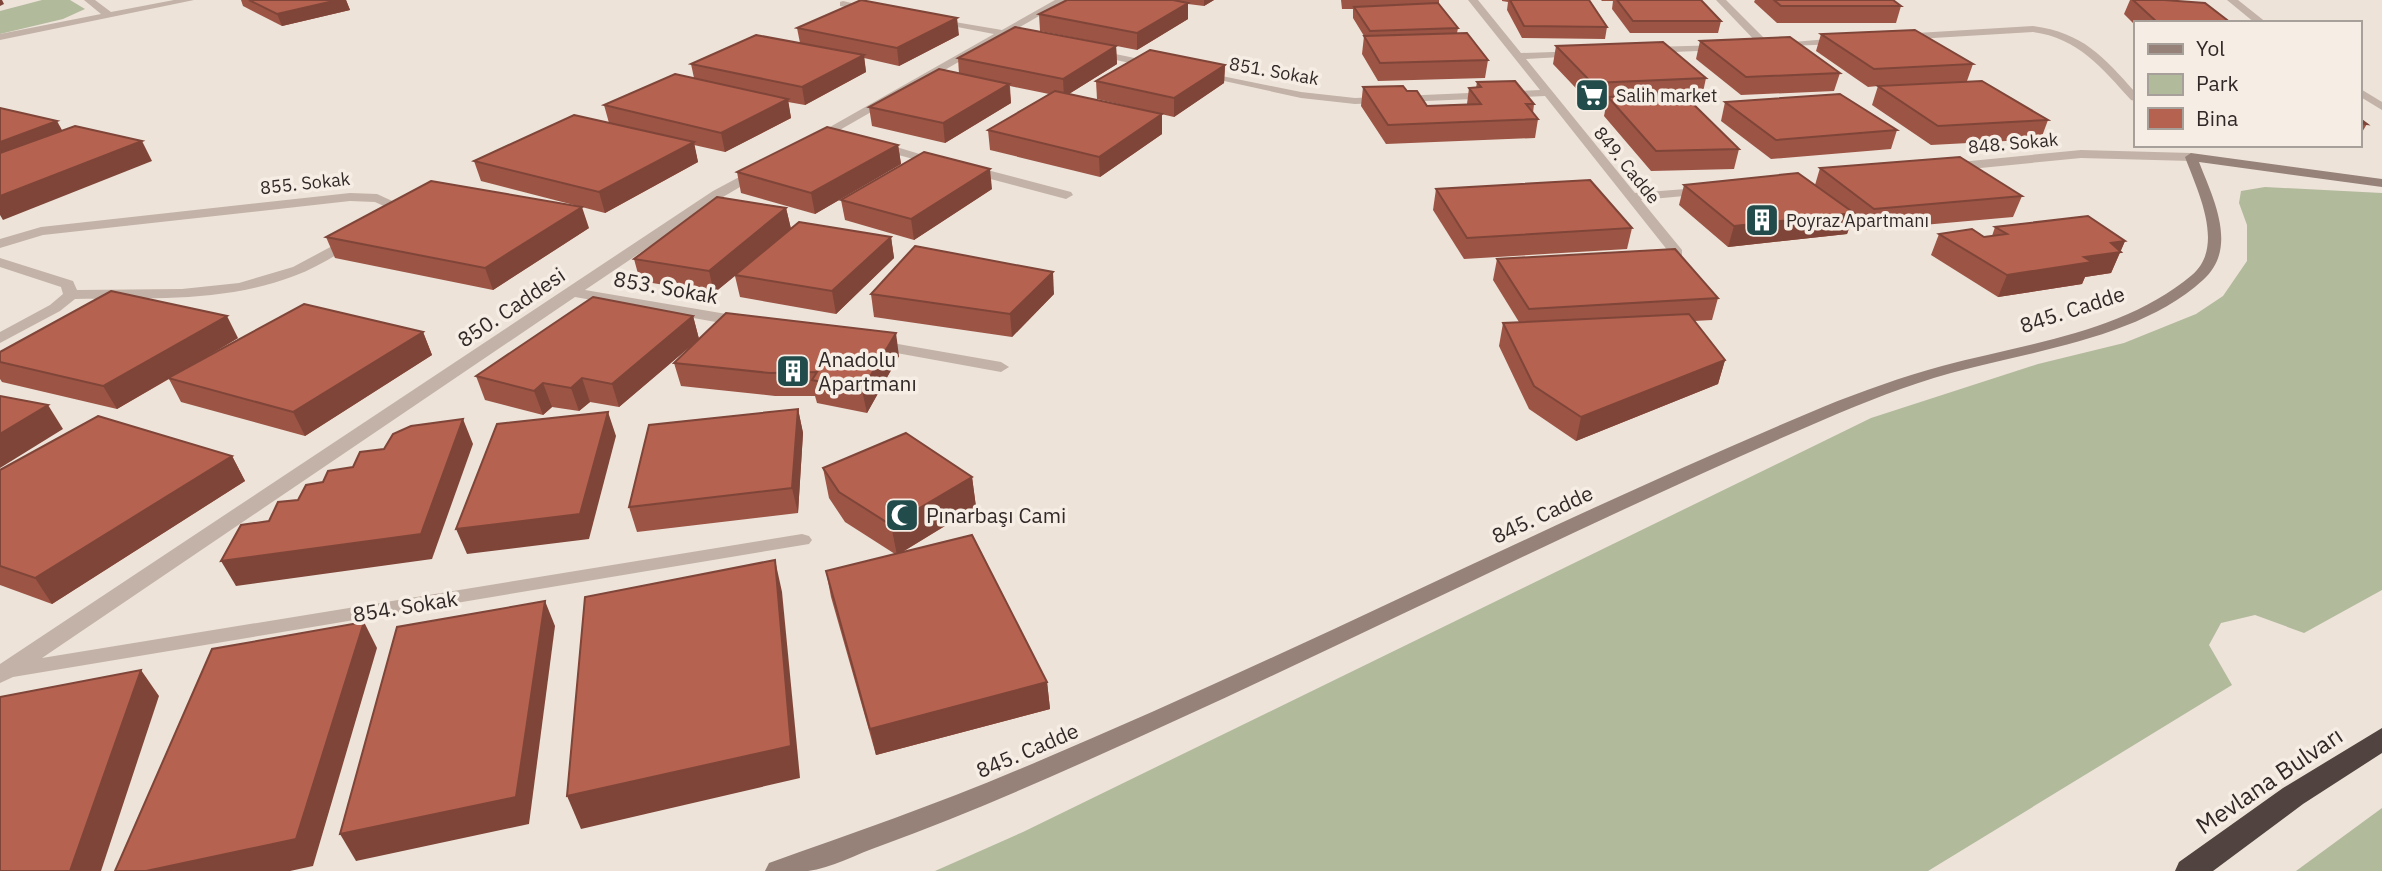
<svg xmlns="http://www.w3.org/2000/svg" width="2382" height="871" font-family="'IBM Plex Sans',sans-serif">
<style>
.green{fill:#b2ba9c}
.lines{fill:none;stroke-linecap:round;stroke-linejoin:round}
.street{fill:#c3b2a7;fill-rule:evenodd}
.secondary{fill:#968279;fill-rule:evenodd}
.highway{fill:#51433f;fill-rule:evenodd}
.wall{fill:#9c5445}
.shaded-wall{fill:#7f4538}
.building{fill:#b56250;stroke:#7f4538;stroke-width:2}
.labels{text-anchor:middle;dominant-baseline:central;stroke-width:7;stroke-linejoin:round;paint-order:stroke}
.far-street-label{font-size:18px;fill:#312927;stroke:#f6ede5}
.far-poi-label{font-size:18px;fill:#312927;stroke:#f6ede5;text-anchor:start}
.street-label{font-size:21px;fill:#312927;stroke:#f6ede5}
.poi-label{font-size:21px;fill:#312927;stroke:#f6ede5;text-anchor:start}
.near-street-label{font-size:24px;fill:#312927;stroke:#f6ede5}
</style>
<rect width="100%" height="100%" fill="#ede3d9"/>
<g class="green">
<polygon points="42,0 70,0 85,9 63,19 0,34 0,11"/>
<polygon points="2265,187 2382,193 2382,590 2304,633 2255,615 2221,623 2209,645 2232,685 1928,871 935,871 1023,832 1871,418 2038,364 2124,343 2196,314 2223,296 2247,261 2247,225 2239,203 2241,191"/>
<polygon points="2382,808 2382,871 2296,871"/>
</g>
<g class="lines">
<g class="street">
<polygon points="84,0 95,0 111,12 174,0 194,0 0,40 0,34 101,14"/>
<polygon points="1055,0 1067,0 817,143 807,140 994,34 931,22 931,18 1002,30"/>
<polygon points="1468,0 1478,0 1521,53 1583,51 1583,55 1579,56 1526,59 1635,193 1711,187 1712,190 1706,194 1641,200 1682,250 1682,256 1672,256 1545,96 1355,104 1301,98 1197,75 1202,72 1301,92 1355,98 1540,90"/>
<polygon points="1716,0 1726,0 1770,44 1841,38 1846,41 1841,44 1761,47"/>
<polygon points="2227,0 2238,0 2267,23 2255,23"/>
<polygon points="843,1 877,9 872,12 840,6 840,2"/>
<path d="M2033 26C2083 33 2103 56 2135 92V101L2131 100C2102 68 2078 38 2033 32L1900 40 1895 37 1900 34Z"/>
<polygon points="1726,45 1727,47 1722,50 1649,53 1644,50 1649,47"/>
<polygon points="1096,50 1154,62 1159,65 1154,68 1092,55 1092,51"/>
<polygon points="2359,88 2382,102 2382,110 2359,96"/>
<polygon points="872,142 880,142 946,162 936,165 872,148"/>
<polygon points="2081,150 2191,153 2197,157 2191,161 2081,158 1950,171 1944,167 1950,163"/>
<polygon points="968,165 1071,192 1073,195 1066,199 964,172 964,166"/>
<polygon points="758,167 764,171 762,174 723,197 585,290 744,317 752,322 749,325 744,327 575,297 42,658 802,534 809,536 812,540 809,544 13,677 0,683 0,664 713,191"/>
<polygon points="350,193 377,194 401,205 390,224 385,225 378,221 386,207 375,202 350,201 43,235 0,248 0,239 41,227"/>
<path d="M351 236 356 237V243C336 255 316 268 294 276 224 303 148 298 75 299L60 311 0 343V332L50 305 63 294 61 287 0 267V258L73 281 77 290 182 289 239 283 293 267Z"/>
<polygon points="875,340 1001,362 1009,367 1001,372 869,348 867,345 869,342"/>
</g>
<path class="secondary" d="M2191 153 2382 179V187L2199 162C2213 198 2239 248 2203 280 2140 338 2031 351 1951 373 1907 385 1865 402 1823 420 1574 527 1332 652 1084 762 1017 792 949 821 880 846 857 854 831 868 808 871 794 871 779 871 765 871L769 863C853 833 938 804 1020 769 1291 656 1552 520 1823 407 1862 391 1902 377 1942 366 2025 344 2125 332 2192 275 2226 246 2197 190 2185 157Z"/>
<polygon class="highway" points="2382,728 2382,753 2303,804 2213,871 2175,871 2179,862 2283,788"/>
</g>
<g class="wall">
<polygon points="241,0 346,0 350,10 282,26 243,6"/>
<polygon points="1067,0 1214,0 1204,6 1188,4 1188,19 1137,50 1040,31 1039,14"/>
<polygon points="1341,0 1439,0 1439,4 1458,28 1457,33 1488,60 1485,78 1378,81 1362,54 1364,36 1353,18 1353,9 1342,9"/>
<polygon points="1502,0 1589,0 1607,27 1605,39 1522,38 1507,10 1508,2 1502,1"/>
<polygon points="1601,0 1701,0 1721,21 1718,33 1630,33 1612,9 1613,1 1602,1"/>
<polygon points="1755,0 1893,0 1901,6 1896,23 1777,23 1754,2"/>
<polygon points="2130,0 2164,0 2231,23 2135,23 2135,25 2124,14"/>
<polygon points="797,28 959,35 899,66 864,58 866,72 805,105 788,102 791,118 725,152 694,145 698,162 605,213 481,181 474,161 609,123 604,105 694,78 691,64 800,43"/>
<polygon points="1821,34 1973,64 1967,81 2048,120 2041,139 1931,145 1872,105 1878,86 1868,87 1816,51"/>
<polygon points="1700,41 1840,73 1834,91 1741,95 1696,59"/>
<polygon points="1116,46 1117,64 1069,94 1162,114 1162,134 1100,177 990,150 988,130 1049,94 1010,86 1011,103 945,143 872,126 869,107 959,74 958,58"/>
<polygon points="1556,46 1706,78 1702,97 1687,97 1739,149 1734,169 1651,171 1604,116 1607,101 1589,102 1553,64"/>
<polygon points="1225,65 1224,83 1174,117 1097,99 1096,81"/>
<polygon points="1477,82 1534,104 1533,113 1538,119 1535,138 1386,144 1361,106 1363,87 1407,91 1427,106 1467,104 1469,88 1476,88"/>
<polygon points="1725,102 1897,130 1891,149 1771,159 1721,121"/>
<polygon points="2359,118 2367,124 2359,137"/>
<polygon points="898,145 901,164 815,214 741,193 737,172"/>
<polygon points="1820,168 2022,196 2013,217 1867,230 1853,218 1847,234 1728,247 1679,205 1684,185 1815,185"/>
<polygon points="992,189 914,240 845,220 841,200"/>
<polygon points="1436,189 1632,228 1627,249 1464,259 1433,210"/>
<polygon points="786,208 791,229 891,237 894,258 836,314 740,297 735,276 714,293 640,281 634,259"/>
<polygon points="1995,227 2125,241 2111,273 2085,277 2082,284 1998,297 1931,255 1939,234 1984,237 1992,236"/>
<polygon points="589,228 493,290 335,258 326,237"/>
<polygon points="1497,259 1718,298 1712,320 1694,321 1725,360 1718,384 1576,441 1529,409 1499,346 1503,323 1519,322 1493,280"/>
<polygon points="871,294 1054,294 1012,337 874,317"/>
<polygon points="693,316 699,339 619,407 590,402 579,411 552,407 543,415 485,400 476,376"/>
<polygon points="423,332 432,355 305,436 181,402 169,379 117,409 2,382 0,379 0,352 238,338 191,366"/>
<polygon points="899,356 867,413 817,403 815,396 775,396 681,386 674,363"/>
<polygon points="798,409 803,433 798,513 637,532 629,507"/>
<polygon points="232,456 245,481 52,604 0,585 0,470"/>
<polygon points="823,468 972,477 976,507 901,553 1047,682 1050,709 876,755 831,597 826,571 895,554 845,522 829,498"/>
</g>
<g class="shaded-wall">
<polygon points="0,0 2,0 4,4 0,6"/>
<polygon points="338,0 346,0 350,10 282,26 277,14"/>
<polygon points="1204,0 1214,0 1204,6"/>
<polygon points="1188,3 1188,19 1137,50 1137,33"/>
<polygon points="957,18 959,35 899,66 897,48"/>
<polygon points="1116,46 1117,64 1064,97 1063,79"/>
<polygon points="864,55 866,72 805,105 802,87"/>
<polygon points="1225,65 1224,83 1174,117 1174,98"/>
<polygon points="1009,84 1011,103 945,143 943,123"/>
<polygon points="788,99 791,118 725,152 721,133"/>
<polygon points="1162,114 1162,134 1100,177 1099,157"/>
<polygon points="57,121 68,141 0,166 0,142"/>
<polygon points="142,141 152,161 3,220 0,215 0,196"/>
<polygon points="694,142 698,162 605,213 599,192"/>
<polygon points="898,145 901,164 815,214 811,193"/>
<polygon points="990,169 992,189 914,240 911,219"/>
<polygon points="582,207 589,228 493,290 485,268"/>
<polygon points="786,208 791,229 714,293 709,271"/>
<polygon points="1854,213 1847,234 1728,247 1734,226"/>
<polygon points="891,237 894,258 836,314 832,291"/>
<polygon points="2125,241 2111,273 2085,277 2082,284 1998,297 2007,275 2084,257 2111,243"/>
<polygon points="1053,272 1054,294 1012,337 1010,314"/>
<polygon points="227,316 238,338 117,409 103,386"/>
<polygon points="693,316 699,339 619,407 612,384"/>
<polygon points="423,332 432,355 305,436 293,412"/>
<polygon points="896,333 899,356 867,413 862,390"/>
<polygon points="1725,360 1718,384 1576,441 1581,417"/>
<polygon points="582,378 590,402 579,411 571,388"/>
<polygon points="543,383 552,407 543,415 534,391"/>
<polygon points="48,405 63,429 0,468 0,434"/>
<polygon points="798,409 803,433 798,513 792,488"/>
<polygon points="608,412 616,436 589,539 467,554 456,529"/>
<polygon points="463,419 473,444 432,559 236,586 221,561"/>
<polygon points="232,456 245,481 52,604 35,578"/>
<polygon points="972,477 976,507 897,555 891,525"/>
<polygon points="775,560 782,592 800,778 581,829 567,796"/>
<polygon points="545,601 555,626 529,824 356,861 340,834"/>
<polygon points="364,622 377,648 313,866 290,871 146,871"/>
<polygon points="141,670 159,696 101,871 70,871"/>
<polygon points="1047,682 1050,709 876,755 870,729"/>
</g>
<g class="building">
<polygon points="249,0 338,0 277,14"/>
<polygon points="861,0 957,18 897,48 797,28"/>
<polygon points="1067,0 1173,0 1188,3 1137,33 1039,14"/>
<polygon points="1510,0 1589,0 1607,27 1524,26"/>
<polygon points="1617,0 1701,0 1721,21 1633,21"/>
<polygon points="1774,0 1893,0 1901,6 1781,6"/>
<polygon points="2133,0 2164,0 2205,3 2231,23 2158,23"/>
<polygon points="1438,3 1458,28 1370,31 1354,7"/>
<polygon points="1015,27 1116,46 1063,79 958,58"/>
<polygon points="1915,30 1973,64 1874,69 1821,34"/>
<polygon points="1467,33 1488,60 1380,63 1364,36"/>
<polygon points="756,35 864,55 802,87 691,64"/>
<polygon points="1790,37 1840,73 1746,77 1700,41"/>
<polygon points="1663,42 1706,78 1592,83 1556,46"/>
<polygon points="1150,50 1225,65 1174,98 1096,81"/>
<polygon points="939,69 1009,84 943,123 869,107"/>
<polygon points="675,74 788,99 721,133 604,105"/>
<polygon points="1515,81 1534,104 1526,104 1538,119 1388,125 1363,87 1403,86 1407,91 1417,91 1427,106 1481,104 1469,88 1481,87 1477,82"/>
<polygon points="1982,81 2048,120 1938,126 1878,86"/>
<polygon points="1055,91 1162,114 1099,157 988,130"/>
<polygon points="1840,94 1897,130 1776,140 1725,102"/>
<polygon points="1684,95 1739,149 1656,151 1608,97"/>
<polygon points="0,108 57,121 0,142"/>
<polygon points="574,115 694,142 599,192 474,161"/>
<polygon points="2359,118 2367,124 2359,123"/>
<polygon points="75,126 142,141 0,196 0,153"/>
<polygon points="827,127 898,145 811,193 737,172"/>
<polygon points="924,152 990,169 911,219 841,200"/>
<polygon points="1960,157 2022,196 1874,209 1820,168"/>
<polygon points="1798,173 1854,213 1734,226 1684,185"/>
<polygon points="1590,180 1632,228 1467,238 1436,189"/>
<polygon points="431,181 582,207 485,268 326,237"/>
<polygon points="717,197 786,208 709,271 634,259"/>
<polygon points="2088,216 2125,241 2111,243 2121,252 2084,257 2092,262 2007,275 1939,234 1972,229 1984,237 2007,234 1995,227"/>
<polygon points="799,222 891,237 832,291 735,275"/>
<polygon points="915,246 1053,272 1010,314 871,294"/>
<polygon points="1675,249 1718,298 1529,309 1497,259"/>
<polygon points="111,291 227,316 103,386 0,362 0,352"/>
<polygon points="593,297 693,316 612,384 582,378 571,388 543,383 534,391 476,376"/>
<polygon points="304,304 423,332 293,412 168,378"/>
<polygon points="726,313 896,333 862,390 812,380 817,372 770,373 674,363"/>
<polygon points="1689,314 1725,360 1581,417 1534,386 1503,323"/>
<polygon points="0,396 48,405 0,434"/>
<polygon points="798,409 792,488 629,507 649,425"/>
<polygon points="608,412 580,514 456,529 497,424"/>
<polygon points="98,416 232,456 35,578 0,566 0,470"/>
<polygon points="463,419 421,534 221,561 241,525 269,521 278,502 298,500 306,485 323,482 328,471 353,467 360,452 384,449 393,434 411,426"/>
<polygon points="906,433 972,477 891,525 839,492 823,468"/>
<polygon points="972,535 1047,682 870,729 826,571"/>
<polygon points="775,560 791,746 567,796 585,597"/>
<polygon points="545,601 516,797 340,834 397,627"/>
<polygon points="364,622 296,839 146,871 115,871 212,649"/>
<polygon points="141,670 70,871 0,871 0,697"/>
</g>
<defs>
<g id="supermarket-square" transform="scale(1.75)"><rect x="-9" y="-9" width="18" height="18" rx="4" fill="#224c4c" stroke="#f6ede5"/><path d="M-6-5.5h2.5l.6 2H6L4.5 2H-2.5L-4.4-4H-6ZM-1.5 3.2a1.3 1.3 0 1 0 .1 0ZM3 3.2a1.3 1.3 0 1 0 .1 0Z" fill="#fff"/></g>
<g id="building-square" transform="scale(1.75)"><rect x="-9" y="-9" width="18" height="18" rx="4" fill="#224c4c" stroke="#f6ede5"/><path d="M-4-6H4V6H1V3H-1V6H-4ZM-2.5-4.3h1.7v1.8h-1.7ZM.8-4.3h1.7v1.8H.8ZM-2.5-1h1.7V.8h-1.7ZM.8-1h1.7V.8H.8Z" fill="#fff"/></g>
<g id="mosque-square" transform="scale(1.75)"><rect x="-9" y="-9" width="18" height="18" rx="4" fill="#224c4c" stroke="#f6ede5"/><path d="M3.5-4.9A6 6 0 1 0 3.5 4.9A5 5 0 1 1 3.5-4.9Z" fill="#fff"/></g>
</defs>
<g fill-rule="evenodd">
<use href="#supermarket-square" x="1592" y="95"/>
<use href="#building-square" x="1762" y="220"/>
<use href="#building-square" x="793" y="371"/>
<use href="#mosque-square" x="902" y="515"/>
</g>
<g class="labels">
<g class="far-street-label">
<text transform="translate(1274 71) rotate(10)">851. Sokak</text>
<text transform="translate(2013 143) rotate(-5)">848. Sokak</text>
<text transform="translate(1627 165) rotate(51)">849. Cadde</text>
<text transform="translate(305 183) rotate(-6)">855. Sokak</text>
</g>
<g class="far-poi-label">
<text x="1616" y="95">Salih market</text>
<text x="1786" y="220">Poyraz Apartmanı</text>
</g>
<g class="street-label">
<text transform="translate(666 287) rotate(10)">853. Sokak</text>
<text transform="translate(511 307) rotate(-34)">850. Caddesi</text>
<text transform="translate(2072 309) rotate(-18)">845. Cadde</text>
<text transform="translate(1542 514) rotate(-25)">845. Cadde</text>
<text transform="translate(405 606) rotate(-9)">854. Sokak</text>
<text transform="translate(1027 750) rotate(-23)">845. Cadde</text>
</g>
<g class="poi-label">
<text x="818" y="359">Anadolu<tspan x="818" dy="24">Apartmanı</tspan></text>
<text x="926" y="515">Pınarbaşı Cami</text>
</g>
<g class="near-street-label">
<text transform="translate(2269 780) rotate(-34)">Mevlana Bulvarı</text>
</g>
</g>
<rect x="2134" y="21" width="228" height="126" fill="#f6ede5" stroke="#a79f99" stroke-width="2"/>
<rect x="2148" y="44" width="35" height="10" fill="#968279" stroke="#a79f99" stroke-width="2"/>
<text x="2196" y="56" font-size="21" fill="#312927">Yol</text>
<rect x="2148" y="74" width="35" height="21" fill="#b2ba9c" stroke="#a79f99" stroke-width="2"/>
<text x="2196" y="91" font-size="21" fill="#312927">Park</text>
<rect x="2148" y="108" width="35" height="21" fill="#b56250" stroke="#a79f99" stroke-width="2"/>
<text x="2196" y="126" font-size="21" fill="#312927">Bina</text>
</svg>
